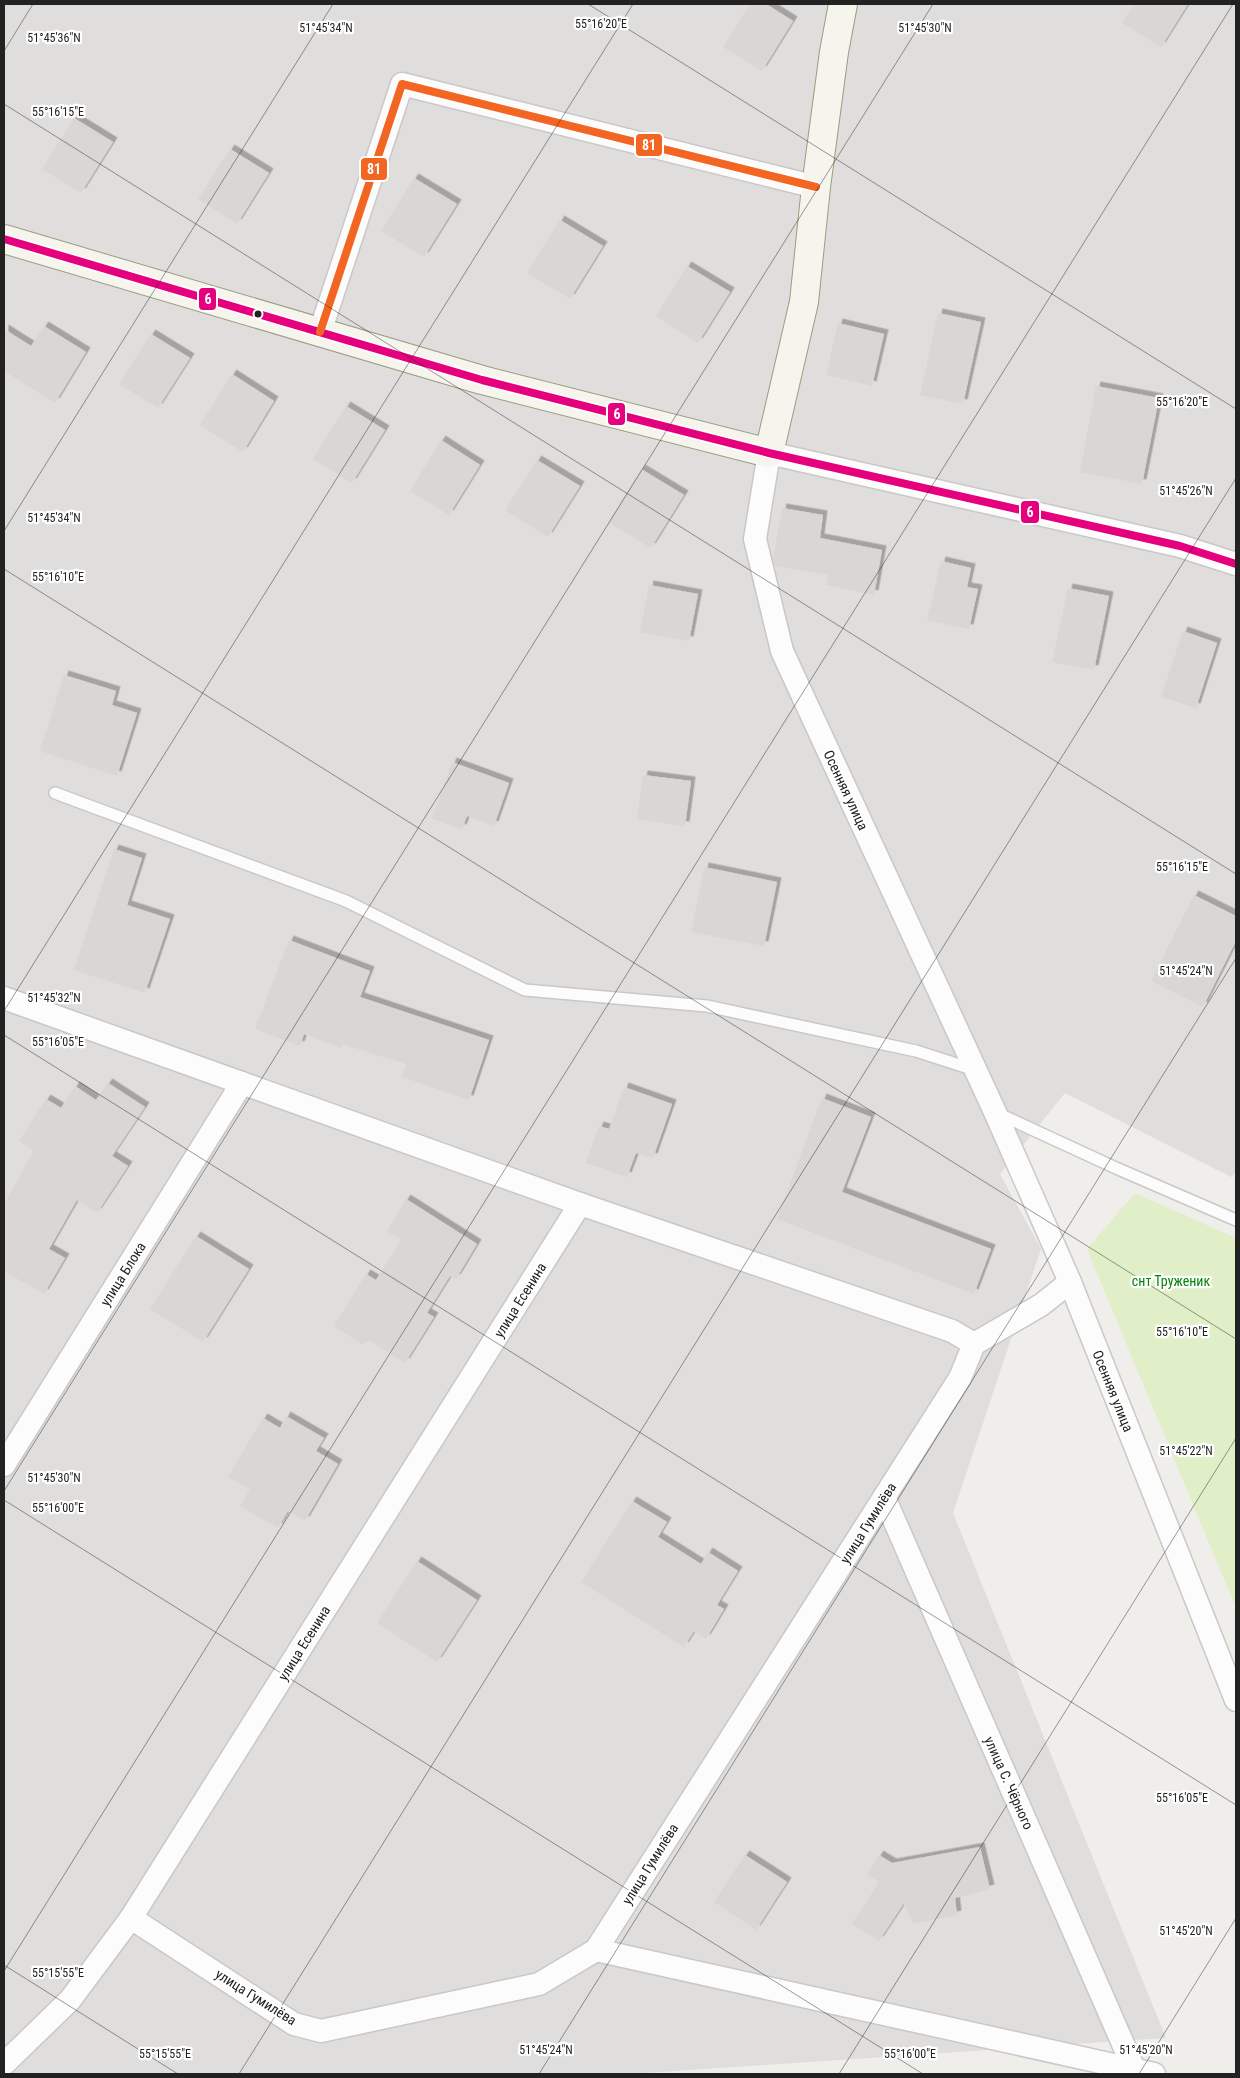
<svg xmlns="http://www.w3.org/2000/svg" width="1240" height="2078" font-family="'Roboto Condensed',sans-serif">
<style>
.residential{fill:#dfdedc}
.grass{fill:#e0efc8}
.building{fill:#d9d6d3;filter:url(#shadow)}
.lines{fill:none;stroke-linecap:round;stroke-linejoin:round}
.lane-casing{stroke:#c9c8c7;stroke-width:14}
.street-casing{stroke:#c9c8c7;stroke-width:25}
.secondary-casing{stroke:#9b9c81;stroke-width:30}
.lane{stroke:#fdfcfc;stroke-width:11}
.street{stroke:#fdfcfc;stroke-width:22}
.secondary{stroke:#f5f5ed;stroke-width:28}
.bus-1-casing{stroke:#fff;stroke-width:11}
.bus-2-casing{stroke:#fff;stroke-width:11}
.bus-1{stroke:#e5007d;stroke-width:8}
.bus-2{stroke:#f26522;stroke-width:8}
.ticks{fill:none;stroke:#222;stroke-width:1;stroke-opacity:0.45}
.bus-dot{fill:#222;stroke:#fff;stroke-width:2}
.labels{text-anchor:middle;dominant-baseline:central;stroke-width:4.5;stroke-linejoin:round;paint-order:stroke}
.street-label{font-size:14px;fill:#222;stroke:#fff}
.park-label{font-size:14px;fill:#058607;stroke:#fff}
.ticks-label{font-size:12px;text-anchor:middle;fill:#222;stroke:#fff;stroke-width:4.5;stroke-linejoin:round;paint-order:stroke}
.line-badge{stroke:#fff;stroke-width:2}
.badge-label{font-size:14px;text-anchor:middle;font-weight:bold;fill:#fff}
</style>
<defs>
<filter id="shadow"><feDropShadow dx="4.5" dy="-4.5" stdDeviation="0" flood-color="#0004"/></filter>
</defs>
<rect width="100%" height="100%" fill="#f0eeeb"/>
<polygon class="residential" points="4,4 1236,4 1236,1172 1231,1177 1065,1093 1000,1174 1041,1249 953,1513 1166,2038 630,2074 4,2074"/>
<polygon class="grass" points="1135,1193 1236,1238 1236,1608 1087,1249"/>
<g class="building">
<polygon points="750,4 766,4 793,21 762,71 723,47"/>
<polygon points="1134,4 1188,4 1161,47 1122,23"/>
<polygon points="74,118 113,142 81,193 42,169"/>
<polygon points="230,149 269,173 237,224 198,199"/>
<polygon points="414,178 457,204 424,257 381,231"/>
<polygon points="560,220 603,246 570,299 527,273"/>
<polygon points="687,266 730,292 698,343 656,316"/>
<polygon points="938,313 981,322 963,404 920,395"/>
<polygon points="838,323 884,334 872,386 826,375"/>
<polygon points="44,326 86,352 55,403 4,371 4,329 31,346"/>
<polygon points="151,334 190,358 158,408 119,384"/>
<polygon points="232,374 274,401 243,452 200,425"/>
<polygon points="1096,386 1159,398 1142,484 1080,472"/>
<polygon points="346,406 385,430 352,483 313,459"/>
<polygon points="441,440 480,465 449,515 410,491"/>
<polygon points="537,460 580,486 548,537 505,510"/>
<polygon points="641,469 684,495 651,548 608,522"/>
<polygon points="782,508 823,515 820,538 882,550 874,595 826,585 828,575 775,566 773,560"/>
<polygon points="941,561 971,568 967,587 978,589 969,629 927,620"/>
<polygon points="649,585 698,594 689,641 640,632"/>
<polygon points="1068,588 1109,596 1094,670 1052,662"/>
<polygon points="1183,631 1217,643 1196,708 1161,697"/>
<polygon points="64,675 116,691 112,705 137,713 117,776 40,751"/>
<polygon points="452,762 509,783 494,826 467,816 462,829 432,819"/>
<polygon points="643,775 691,781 685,826 637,819"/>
<polygon points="114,849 142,858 127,905 170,919 145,993 74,970"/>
<polygon points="704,867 777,882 764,946 691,932"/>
<polygon points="1194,895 1236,916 1236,941 1203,1007 1151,981"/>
<polygon points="289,940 370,971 360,997 489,1040 469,1100 402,1077 406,1064 342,1044 341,1048 304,1034 300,1046 255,1029"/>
<polygon points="108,1083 145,1107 112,1156 128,1166 97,1213 77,1200 49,1249 65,1258 44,1294 4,1271 4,1204 34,1151 19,1141 46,1099 61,1108 75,1086 96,1100"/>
<polygon points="624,1087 672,1104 653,1158 636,1153 627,1177 586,1163 599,1126 609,1129"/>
<polygon points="822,1098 871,1117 842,1192 991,1249 974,1294 777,1219"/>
<polygon points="406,1199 477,1244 456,1279 450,1276 427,1313 434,1317 405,1363 367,1339 363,1345 334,1326 366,1274 376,1280 401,1240 387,1231"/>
<polygon points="196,1236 249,1269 203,1342 150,1309"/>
<polygon points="286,1416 324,1438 316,1451 338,1464 305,1521 288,1511 278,1528 240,1506 250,1489 228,1477 263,1418 280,1428"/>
<polygon points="632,1501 667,1522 658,1537 701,1564 708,1552 738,1571 717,1605 724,1609 706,1639 694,1631 684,1647 581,1582"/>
<polygon points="417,1561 477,1600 437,1662 377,1623"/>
<polygon points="980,1847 990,1889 955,1898 957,1915 913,1924 904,1903 879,1941 852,1924 879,1882 867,1874 879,1855 892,1863"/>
<polygon points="745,1855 787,1882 756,1930 714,1902"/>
</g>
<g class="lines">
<g class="lane-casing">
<g id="lane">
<polyline points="55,793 346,901 525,990 707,1006 916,1051 975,1070"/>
<polyline points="999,1114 1116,1168 1236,1220"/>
</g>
</g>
<g class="street-casing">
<g id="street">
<polyline points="320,332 402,84 816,187"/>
<polyline points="1236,564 1180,546 769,453 755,539 782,651 995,1112 1070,1282 1236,1700"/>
<polyline points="4,998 580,1204 952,1331 974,1344"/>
<polyline points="974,1344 1041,1305 1070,1282"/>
<polyline points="4,1465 242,1083"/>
<polyline points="884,1497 1134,2069"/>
<polyline points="131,1918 294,2024 321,2031 539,1984 596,1950 960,1378 974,1344"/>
<polyline points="596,1950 1154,2074"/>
<polyline points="4,2064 70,2000 131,1918 580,1204"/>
</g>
</g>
<g class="secondary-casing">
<polyline id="secondary" points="4,239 482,380 769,453 804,302 816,187 834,52 843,4"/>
</g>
<use href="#lane" class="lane"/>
<use href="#street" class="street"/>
<use href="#secondary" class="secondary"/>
<g class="bus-1-casing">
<polyline id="bus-1" points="4,239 482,380 769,453 1180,546 1236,564"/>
</g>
<g class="bus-2-casing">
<polyline id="bus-2" points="320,332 402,84 816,187"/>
</g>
<use href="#bus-1" class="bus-1"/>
<use href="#bus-2" class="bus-2"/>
</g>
<path class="ticks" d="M588 4 1236 409M4 51 33 4M4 104 1236 874M4 531 333 4M4 569 1236 1339M4 1011 633 4M4 1035 1236 1805M4 1491 933 4M4 1500 923 2074M4 1965 178 2074M4 1971 1233 4M239 2074 1236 478M539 2074 1236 958M839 2074 1236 1438M1139 2074 1236 1918"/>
<circle class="bus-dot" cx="258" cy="314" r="4.5"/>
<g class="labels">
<g class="street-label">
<text transform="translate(846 790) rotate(65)">Осенняя улица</text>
<text transform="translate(123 1274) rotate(-58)">улица Блока</text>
<text transform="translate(520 1300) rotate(-58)">улица Есенина</text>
<text transform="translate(1113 1391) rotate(68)">Осенняя улица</text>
<text transform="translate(868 1523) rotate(-58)">улица Гумилёва</text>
<text transform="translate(304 1643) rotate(-58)">улица Есенина</text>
<text transform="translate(1009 1783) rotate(66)">улица С. Чёрного</text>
<text transform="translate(650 1864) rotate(-58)">улица Гумилёва</text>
<text transform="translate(256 1997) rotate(32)">улица Гумилёва</text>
</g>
<g class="park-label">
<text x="1171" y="1281">снт Труженик</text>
</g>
</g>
<g class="ticks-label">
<text x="601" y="28">55°16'20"E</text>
<text x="326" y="32">51°45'34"N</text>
<text x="925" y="32">51°45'30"N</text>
<text x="54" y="42">51°45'36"N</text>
<text x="58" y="116">55°16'15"E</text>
<text x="1182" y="406">55°16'20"E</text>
<text x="1186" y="495">51°45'26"N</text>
<text x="54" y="522">51°45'34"N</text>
<text x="58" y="581">55°16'10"E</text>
<text x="1182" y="871">55°16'15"E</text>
<text x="1186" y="975">51°45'24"N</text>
<text x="54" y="1002">51°45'32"N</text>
<text x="58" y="1046">55°16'05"E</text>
<text x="1182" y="1336">55°16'10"E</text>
<text x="1186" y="1455">51°45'22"N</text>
<text x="54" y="1482">51°45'30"N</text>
<text x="58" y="1512">55°16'00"E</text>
<text x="1182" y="1802">55°16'05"E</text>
<text x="1186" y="1935">51°45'20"N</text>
<text x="58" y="1977">55°15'55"E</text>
<text x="546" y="2054">51°45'24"N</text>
<text x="1146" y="2054">51°45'20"N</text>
<text x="165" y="2058">55°15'55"E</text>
<text x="910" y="2058">55°16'00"E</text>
</g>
<g class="line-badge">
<rect x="635" y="133" width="28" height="24" rx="5" fill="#f26522"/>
<rect x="360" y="157" width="28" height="24" rx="5" fill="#f26522"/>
<rect x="198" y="287" width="19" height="24" rx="5" fill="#e5007d"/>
<rect x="607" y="402" width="19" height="24" rx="5" fill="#e5007d"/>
<rect x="1020" y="500" width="20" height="24" rx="5" fill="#e5007d"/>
</g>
<g class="badge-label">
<text x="649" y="150">81</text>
<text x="374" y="174">81</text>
<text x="208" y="304">6</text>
<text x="617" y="419">6</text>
<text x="1030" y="517">6</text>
</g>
<rect width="1240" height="2078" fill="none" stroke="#222222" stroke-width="10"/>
</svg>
